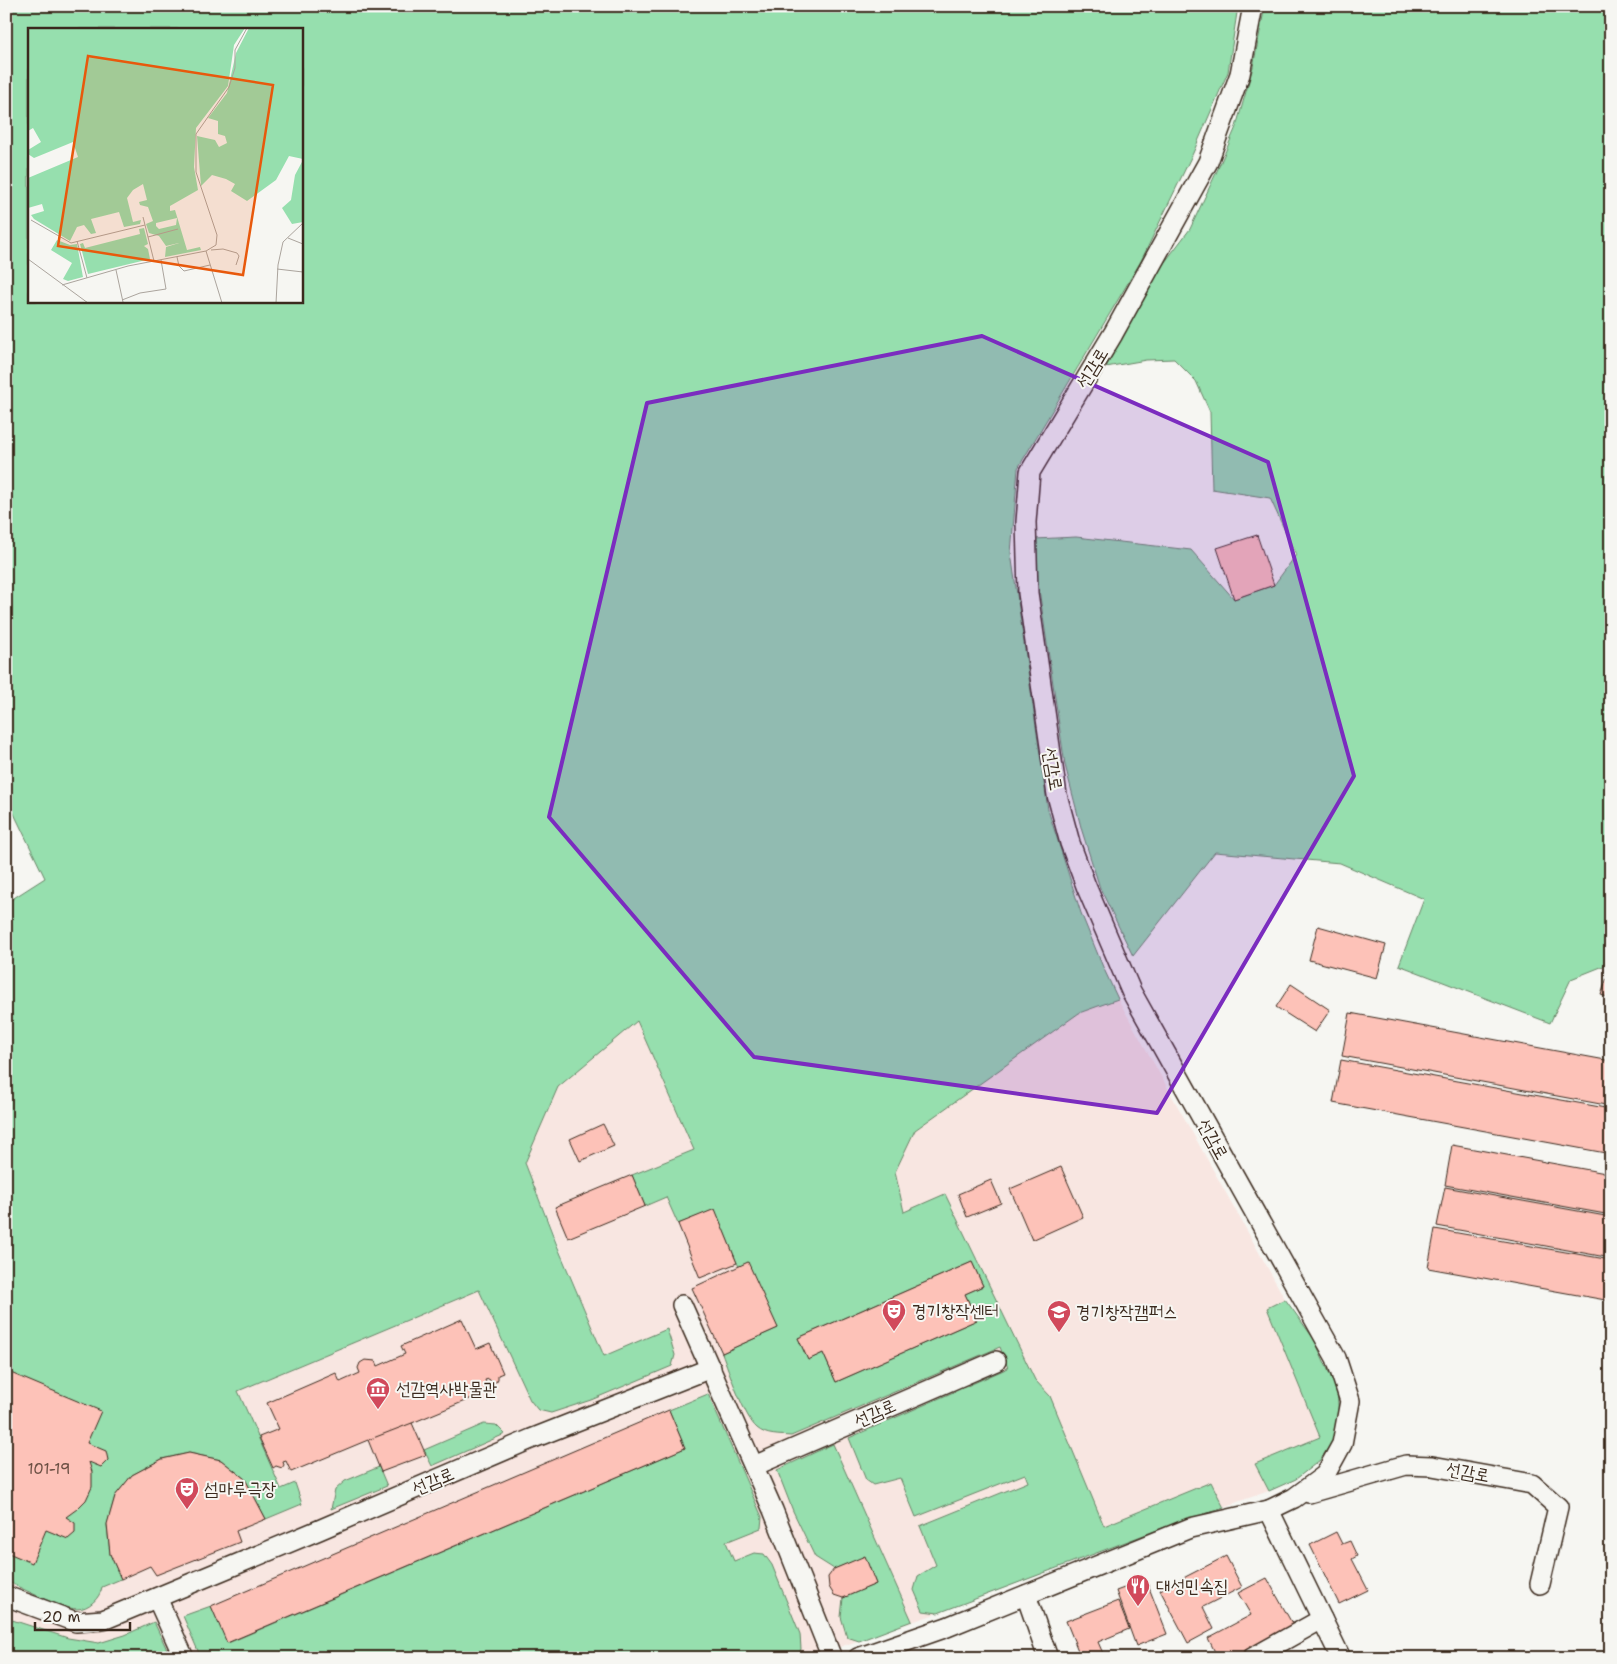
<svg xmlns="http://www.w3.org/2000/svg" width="1617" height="1664" font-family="'Shantell Sans','Poor Story',sans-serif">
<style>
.built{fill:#f8e6e1}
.green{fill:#96dfae;stroke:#688466;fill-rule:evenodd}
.building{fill:#fdc2b8;stroke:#3b2a1e}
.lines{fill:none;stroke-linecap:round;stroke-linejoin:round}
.service-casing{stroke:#3b2a1e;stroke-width:22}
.service{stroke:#f6f6f2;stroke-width:19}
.marked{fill:#7b2cbf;fill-opacity:0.2;stroke:#7b2cbf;stroke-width:4;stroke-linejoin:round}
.labels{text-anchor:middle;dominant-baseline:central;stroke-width:4;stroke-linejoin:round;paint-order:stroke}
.number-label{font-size:15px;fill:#6c5044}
.street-label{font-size:18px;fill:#3b2a1e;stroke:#f6f6f2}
.poi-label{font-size:18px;fill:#3b2a1e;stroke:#f6f6f2;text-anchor:start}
.inset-road{fill:none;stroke:#aba49d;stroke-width:1}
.view{fill:#e8590c;fill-opacity:0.15;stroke:#e8590c;stroke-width:2.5}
.inset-edge{fill:none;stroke:#3b2a1e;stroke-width:2.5}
</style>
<rect width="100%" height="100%" fill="#f6f6f2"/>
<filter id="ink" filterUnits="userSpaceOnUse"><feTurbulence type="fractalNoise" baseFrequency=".02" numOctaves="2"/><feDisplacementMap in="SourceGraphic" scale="10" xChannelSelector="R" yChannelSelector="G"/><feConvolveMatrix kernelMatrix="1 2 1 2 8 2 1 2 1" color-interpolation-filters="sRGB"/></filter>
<g filter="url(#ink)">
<polygon class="built" points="1118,999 1285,1299 1314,1339 1332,1442 1320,1460 1296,1479 1269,1491 1165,1527 938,1613 808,1658 6,1658 6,1260 238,1391 479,1290 510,1356 590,1323 525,1163 558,1087 637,1021 695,1150 632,1175 645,1206 666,1196 715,1209 739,1266 904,1212 895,1172 914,1130 1079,1013"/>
<g class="green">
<path d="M6 6H1238L1228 72 1193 153 1141 261 1018 468 1011 553 1048 810 1081 913 1103 967 1118 999 1079 1013 915 1130 895 1172 904 1212 945 1194 1035 1380 1050 1396 1104 1526 1211 1482 1224 1508 1165 1527 938 1613 923 1611 914 1590 918 1576 936 1565 920 1526 1028 1482 1025 1474 916 1517 900 1478 873 1485 866 1480 849 1438 1008 1368 1000 1347 791 1436C780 1435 766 1436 757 1428 744 1417 729 1371 722 1353L778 1328 737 1263 715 1210 678 1224 666 1197 645 1206 632 1175 694 1150 637 1021 558 1087 525 1163 556 1243 604 1356 667 1329 675 1355 672 1366 591 1400 551 1413 538 1410 530 1400 479 1290 238 1391 281 1489 295 1483 302 1504 266 1519 245 1479 221 1460 189 1453 162 1459 132 1475 115 1496 107 1525 110 1554 121 1579 102 1587C100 1598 89 1609 77 1609 59 1608 24 1589 6 1581V903L45 878 6 797ZM29 29H301V301H29ZM972 1262 983 1286 965 1294 977 1320 836 1382 823 1353 808 1360 798 1338Z"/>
<polygon points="1265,6 1611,6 1611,963 1571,979 1550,1023 1399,965 1424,899 1340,863 1215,852 1133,956 1100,888 1082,831 1065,765 1037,576 1035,539 1076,537 1191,550 1234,599 1274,585 1296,555 1270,498 1212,489 1210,412 1196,381 1174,359 1146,360 1106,367 1155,275 1190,229 1217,171 1236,127 1253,67"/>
<polygon points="1285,1299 1314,1339 1337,1390 1339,1418 1332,1442 1320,1460 1296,1479 1269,1491 1255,1464 1320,1437 1267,1308"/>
<polygon points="708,1394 762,1517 761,1528 726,1542 734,1561 754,1553 764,1554 772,1565 800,1634 801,1649 797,1658 201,1658 183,1616 211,1606 228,1643 685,1448 669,1410"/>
<polygon points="484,1424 496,1425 505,1434 432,1466 424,1450"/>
<polygon points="833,1444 912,1621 859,1641 847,1637 841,1617 843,1598 876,1584 865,1557 834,1569 815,1557 793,1511 777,1470"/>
<polygon points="379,1467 387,1486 331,1509 335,1490 345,1481"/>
<polygon points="6,1618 68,1638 99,1643 125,1635 154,1622 171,1658 6,1658"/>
</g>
<g class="building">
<polygon points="1257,535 1274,585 1234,599 1217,548"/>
<polygon points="1318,926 1386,945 1377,978 1309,960"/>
<polygon points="1611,966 1611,998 1601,995"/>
<polygon points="1291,984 1330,1010 1315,1032 1276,1007"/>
<polygon points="1350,1013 1611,1061 1611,1106 1342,1056"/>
<polygon points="1341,1060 1611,1109 1611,1154 1333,1103"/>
<polygon points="603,1124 614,1146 580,1161 570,1139"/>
<polygon points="1452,1145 1611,1174 1611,1215 1445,1185"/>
<polygon points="1061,1167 1083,1217 1032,1240 1010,1189"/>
<polygon points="632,1175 645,1206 568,1238 555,1207"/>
<polygon points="991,1180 1001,1203 967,1217 958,1194"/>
<polygon points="1445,1187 1611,1217 1611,1258 1437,1226"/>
<polygon points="715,1209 737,1263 700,1278 678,1224"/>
<polygon points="1435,1229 1611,1260 1611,1301 1428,1268"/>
<polygon points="748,1262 778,1328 722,1353 692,1288"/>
<polygon points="972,1262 983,1286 965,1294 977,1320 836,1382 823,1353 808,1360 798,1338"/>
<polygon points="462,1319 476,1349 490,1343 503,1373 498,1375 498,1379 496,1382 491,1382 489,1379 485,1380 489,1391 412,1423 407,1433 381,1443 373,1443 368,1440 291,1472 286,1461 283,1462 284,1465 282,1468 276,1466 273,1468 259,1437 279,1429 267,1403 336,1373 340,1382 360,1373 358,1368 360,1363 365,1360 376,1361 378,1366 405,1354 401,1346"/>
<polygon points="6,1371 101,1411 87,1443 106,1451 108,1460 101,1467 89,1462 92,1472 92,1487 86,1500 77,1509 66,1517 75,1523 75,1533 68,1539 46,1530 32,1563 6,1552"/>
<polygon points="669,1410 685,1448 227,1643 211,1606"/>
<polygon points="412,1423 426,1455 381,1472 368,1440"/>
<polygon points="189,1453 221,1460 245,1479 266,1519 236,1531 240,1542 156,1575 150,1566 121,1579 110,1554 107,1524 115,1496 132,1475 162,1459"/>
<polygon points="1336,1532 1342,1544 1350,1541 1357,1556 1352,1559 1368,1590 1339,1604 1310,1545"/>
<polygon points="865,1556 876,1584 843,1598 834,1595 829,1587 828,1577 834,1569"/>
<polygon points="1226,1556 1242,1587 1203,1607 1214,1629 1188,1643 1160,1590"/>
<polygon points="1267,1578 1294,1627 1237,1658 1218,1658 1208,1638 1251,1615 1238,1593"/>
<polygon points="1146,1580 1167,1634 1136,1646 1116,1591"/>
<polygon points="1118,1601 1129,1629 1098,1642 1105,1658 1081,1658 1066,1621"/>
</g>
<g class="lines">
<g class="service-casing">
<g id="service">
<polyline points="682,1305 773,1510 832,1658"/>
<polyline points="754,1466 996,1361"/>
<polyline points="1309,1493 1406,1465 1432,1466 1532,1484 1558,1507 1540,1584"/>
<polyline points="1269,1510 1341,1658"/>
<polyline points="1026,1595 1048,1658"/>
<polyline points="6,1596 76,1622 103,1620 319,1530 531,1439 711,1368"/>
<polyline points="157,1598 184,1658"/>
<polyline points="858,1658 947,1627 1190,1528 1269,1510 1294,1498 1325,1475 1342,1444 1350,1401 1336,1358 1131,991 1086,886 1070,843 1057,795 1028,593 1026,522 1030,472 1113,334 1208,162 1240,74 1253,6"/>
<polyline points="1252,1658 1322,1619"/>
</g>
</g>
<use href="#service" class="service"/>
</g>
</g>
<path class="marked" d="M982 336 1268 462 1354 776 1157 1113 754 1057 549 817 647 403Z"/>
<defs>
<g id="theatre-pin" transform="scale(1.25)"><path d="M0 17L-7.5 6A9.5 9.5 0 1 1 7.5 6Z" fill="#d1495b" stroke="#f6f6f2"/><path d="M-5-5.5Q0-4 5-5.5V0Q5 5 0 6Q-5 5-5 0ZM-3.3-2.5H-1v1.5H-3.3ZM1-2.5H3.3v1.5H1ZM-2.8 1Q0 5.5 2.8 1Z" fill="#fff"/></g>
<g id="university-pin" transform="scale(1.25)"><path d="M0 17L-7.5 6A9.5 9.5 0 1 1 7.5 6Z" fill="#d1495b" stroke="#f6f6f2"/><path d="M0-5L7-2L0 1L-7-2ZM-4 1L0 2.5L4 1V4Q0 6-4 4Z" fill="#fff"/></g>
<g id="museum-pin" transform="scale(1.25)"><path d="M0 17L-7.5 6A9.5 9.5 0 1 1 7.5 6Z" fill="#d1495b" stroke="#f6f6f2"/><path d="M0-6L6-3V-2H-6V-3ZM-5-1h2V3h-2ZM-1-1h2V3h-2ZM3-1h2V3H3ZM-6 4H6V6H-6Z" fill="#fff"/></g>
<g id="restaurant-pin" transform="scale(1.25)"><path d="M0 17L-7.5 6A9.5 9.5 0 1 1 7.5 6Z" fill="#d1495b" stroke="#f6f6f2"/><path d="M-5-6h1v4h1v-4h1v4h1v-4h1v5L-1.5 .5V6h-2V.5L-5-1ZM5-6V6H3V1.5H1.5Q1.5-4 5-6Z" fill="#fff"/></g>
</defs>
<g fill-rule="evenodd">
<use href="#theatre-pin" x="894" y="1311"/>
<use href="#university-pin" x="1059" y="1312"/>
<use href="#museum-pin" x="378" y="1389"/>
<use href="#theatre-pin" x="187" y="1489"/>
<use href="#restaurant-pin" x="1138" y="1586"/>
</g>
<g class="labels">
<g class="number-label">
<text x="49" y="1469">101-19</text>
</g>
<g class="street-label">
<text transform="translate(1092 368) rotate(-59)">선감로</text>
<text transform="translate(1053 769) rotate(80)">선감로</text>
<text transform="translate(1213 1139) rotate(61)">선감로</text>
<text transform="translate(875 1413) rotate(-24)">선감로</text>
<text transform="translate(1468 1472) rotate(10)">선감로</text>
<text transform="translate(433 1481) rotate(-23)">선감로</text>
</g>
<g class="poi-label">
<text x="912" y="1311">경기창작센터</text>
<text x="1076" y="1312">경기창작캠퍼스</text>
<text x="396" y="1389">선감역사박물관</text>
<text x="204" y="1489">섬마루극장</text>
<text x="1156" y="1586">대성민속집</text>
</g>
</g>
<g transform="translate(28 28)">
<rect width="275" height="275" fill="#f6f6f2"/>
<path d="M0 0H217L206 17 200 58 168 100 166 139 170 162 142 178V183L147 182 159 222 172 219 173 222 137 229 138 219 151 215 138 218 131 208 121 205 118 196 125 193 120 179 112 177 111 174 119 172 115 156 105 162 99 170 105 194 113 192 112 196 96 199 91 184 63 191 68 205 63 206 56 197 49 199 42 213 6 191 3 187 16 183 14 176 0 180V150L50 129 45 114 6 130 0 126V122L13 114 5 100 0 103ZM149 190 148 197 131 201 128 198V195ZM221 0H275V131L261 128 248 152 219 173 203 163 207 156 198 151 184 147 173 158 169 108 187 112 191 119 199 115 197 108 190 106V93L180 90 199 65 208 25ZM275 132V194L264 196 254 180 263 172 267 147ZM116 200 120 216 116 218 120 221 122 231 60 246 52 216 55 215 57 220 112 206 111 201ZM29 212 42 217 49 216 55 249 40 253 35 251 44 235 23 222Z" fill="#96dfae" fill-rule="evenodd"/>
<path class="inset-road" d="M115 189 126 233M3 192 43 215 117 197M120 209 150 201M260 210 275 216M49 213 59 250M183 222 195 221 209 225 211 228 208 237M178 223 194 275M149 229 151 238 156 243 182 237M0 231 60 275M249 241 275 244M88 242 95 274M34 257 100 238 178 223 188 217 189 207 168 144V106L201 59 207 40V22L219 0M94 272 112 265 138 261 133 232M248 275 250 237 255 214 275 195"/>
<path class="view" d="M60 28 245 57 215 247 30 218Z"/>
<rect width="275" height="275" class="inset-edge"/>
</g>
<rect width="1617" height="1664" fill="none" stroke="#f6f6f2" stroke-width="25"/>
<rect x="12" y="12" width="1592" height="1639" fill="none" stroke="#3b2a1e" stroke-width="2" filter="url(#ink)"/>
<path d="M35 1622v8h95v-8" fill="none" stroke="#3b2a1e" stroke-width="2.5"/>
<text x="42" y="1622" font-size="15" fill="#3b2a1e" stroke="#f6f6f2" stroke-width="4" paint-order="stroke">20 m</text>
</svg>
